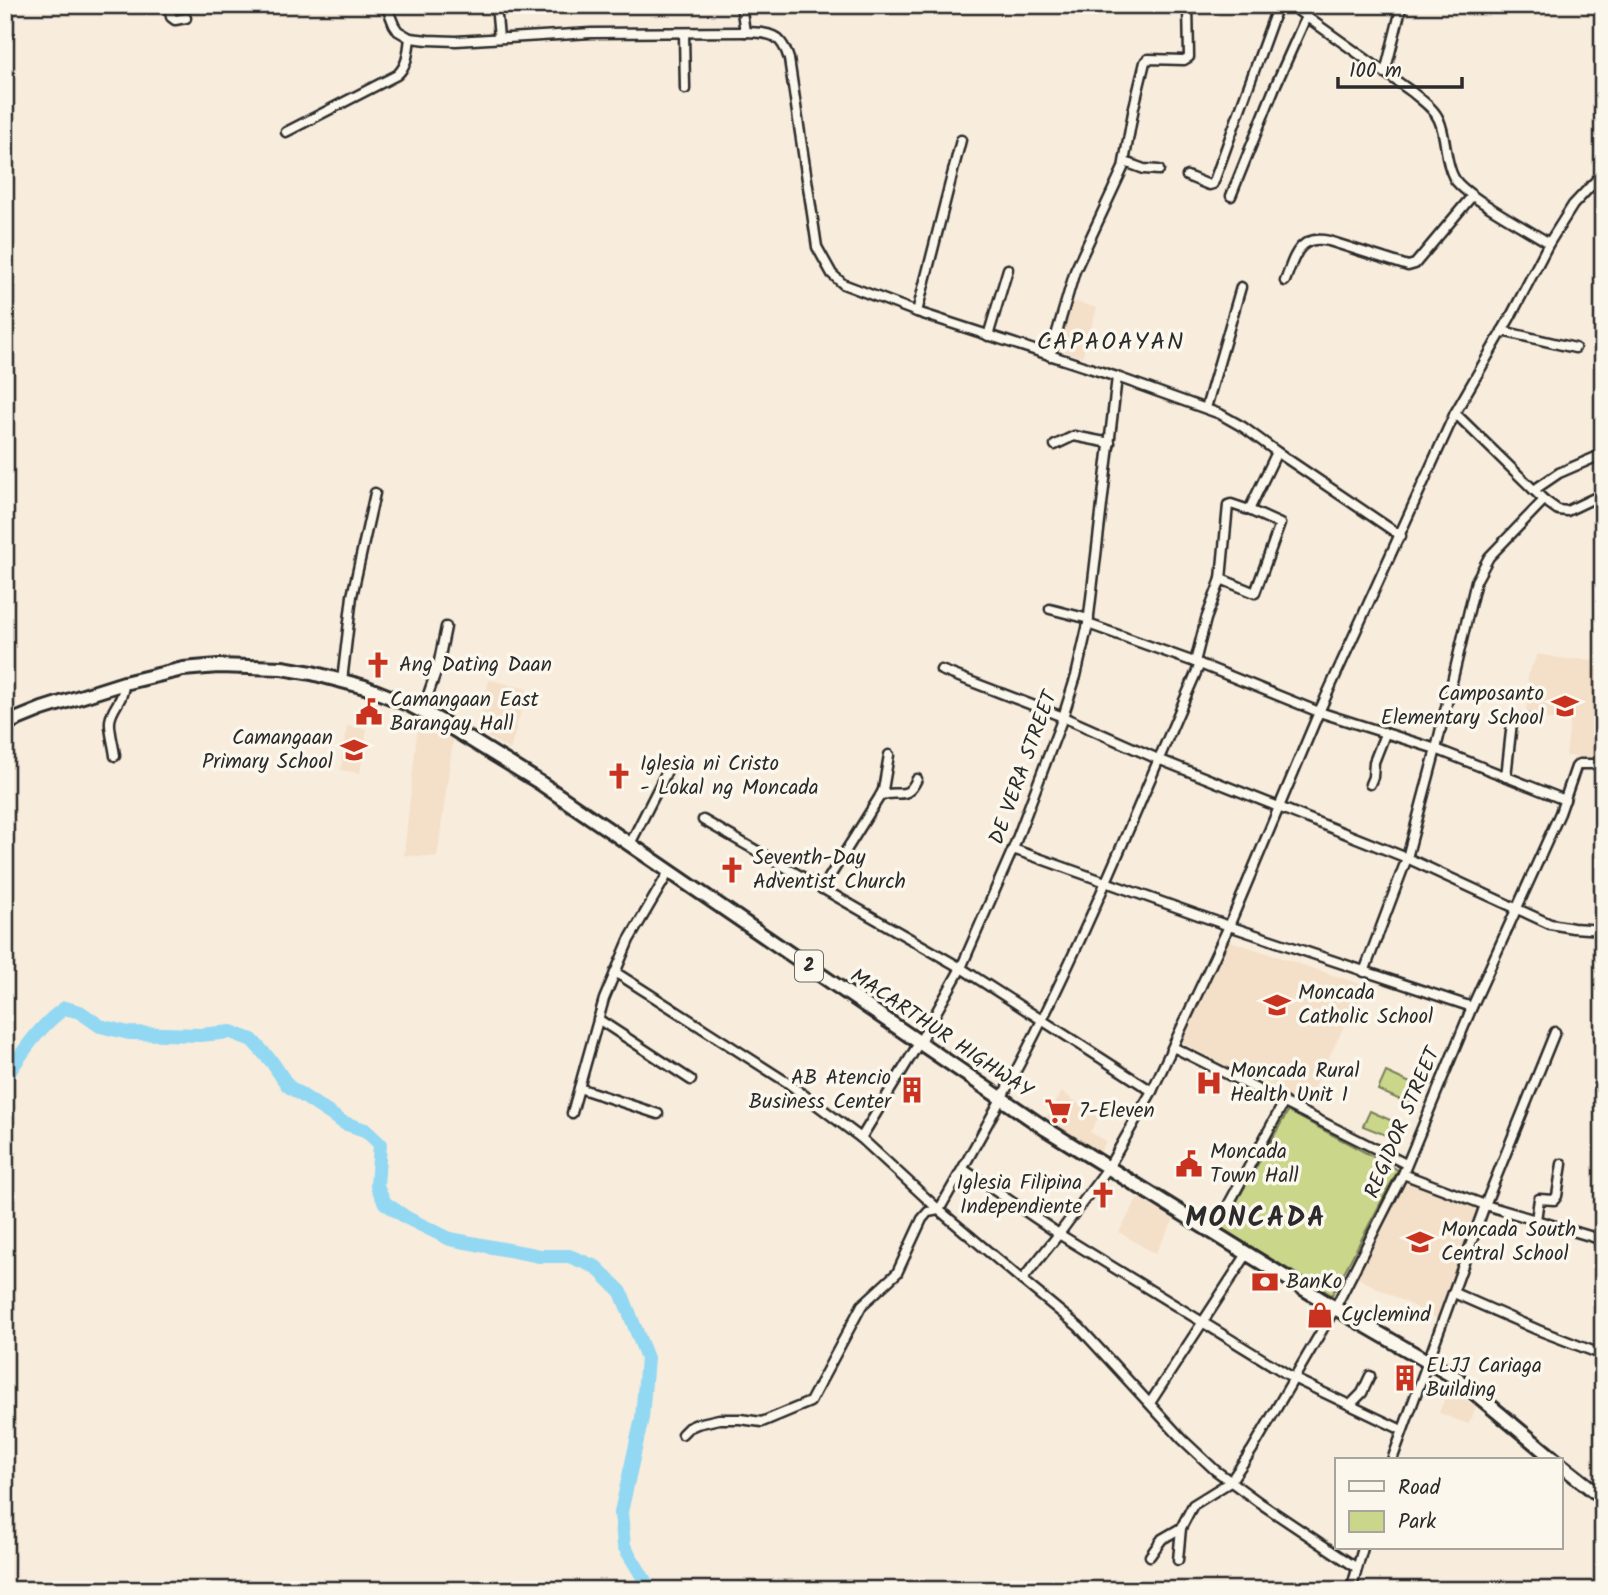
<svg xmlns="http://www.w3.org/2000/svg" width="1608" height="1595" font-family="Kalam,sans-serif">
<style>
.built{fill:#f4dfc8}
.green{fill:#cad68a;stroke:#7a805a;stroke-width:2}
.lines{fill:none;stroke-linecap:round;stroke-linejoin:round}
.river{stroke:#92d8f3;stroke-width:14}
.minor-casing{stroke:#2b2b2b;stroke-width:13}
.highway-casing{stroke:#2b2b2b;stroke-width:18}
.minor{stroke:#fbf7ec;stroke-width:8}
.highway{stroke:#fbf7ec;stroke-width:12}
.labels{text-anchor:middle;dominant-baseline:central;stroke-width:7;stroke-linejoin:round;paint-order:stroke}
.shield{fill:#fbf7ec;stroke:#696865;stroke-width:2}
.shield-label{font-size:19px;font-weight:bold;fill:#2b2b2b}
.poi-label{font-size:21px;fill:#2b2b2b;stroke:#fbf7ec;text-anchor:start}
.street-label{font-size:21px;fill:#2b2b2b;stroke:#fbf7ec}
.quarter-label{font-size:24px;letter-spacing:2px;fill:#2b2b2b;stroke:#fbf7ec}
.district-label{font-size:28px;font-weight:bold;letter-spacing:2px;fill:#2b2b2b;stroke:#fbf7ec}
</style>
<rect width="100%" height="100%" fill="#f8ecdc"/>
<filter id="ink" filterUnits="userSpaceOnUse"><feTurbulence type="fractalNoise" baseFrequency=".0143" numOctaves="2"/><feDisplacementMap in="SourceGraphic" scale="14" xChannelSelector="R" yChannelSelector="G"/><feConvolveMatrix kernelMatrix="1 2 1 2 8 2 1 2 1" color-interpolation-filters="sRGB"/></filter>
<g filter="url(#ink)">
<g class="built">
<polygon points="1069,300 1097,308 1082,357 1054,348"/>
<polygon points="1538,654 1564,659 1595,660 1603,695 1603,758 1566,756 1570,721 1526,718 1528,674"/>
<polygon points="489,680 527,689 510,750 478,731"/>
<polygon points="418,724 453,740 437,857 404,855"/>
<polygon points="347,726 367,729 360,773 341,770"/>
<polygon points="1227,940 1366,986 1347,1025 1345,1024 1305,1107 1179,1041"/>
<polygon points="1062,1092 1098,1118 1090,1132 1106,1141 1099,1154 1044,1121"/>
<polygon points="1407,1180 1480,1208 1437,1318 1356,1277"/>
<polygon points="1138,1198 1174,1219 1155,1254 1119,1232"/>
<polygon points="1449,1388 1476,1407 1468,1424 1439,1413"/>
</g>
<g class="green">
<polygon points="1386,1072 1417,1086 1409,1104 1378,1090"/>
<polygon points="1288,1111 1398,1170 1332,1295 1221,1229"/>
<polygon points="1370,1111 1399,1124 1393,1138 1363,1126"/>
</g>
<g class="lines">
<path class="river" d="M5 1078C22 1053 40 1025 65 1008L80 1012 100 1026 129 1033 200 1035 231 1032 252 1040 272 1062 288 1086 344 1123 365 1130 380 1144 377 1186 385 1203 407 1218 450 1239 540 1256H569L596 1267 621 1292 647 1358 642 1418 621 1512 624 1546 647 1584 652 1590"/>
<g class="minor-casing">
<g id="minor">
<polyline points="169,5 171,17 175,20 186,18"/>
<polyline points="214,5 215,8"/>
<path d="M386 5 394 25 398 31 410 38 428 40 456 41 591 33 745 32C770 33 781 33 789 59L817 247 832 274 843 284 917 312 1117 377 1220 414 1243 427 1277 452 1401 536"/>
<polyline points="496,5 499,38"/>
<polyline points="741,5 745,32"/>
<path d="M1290 5 1412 92C1421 100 1434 108 1439 120 1447 138 1444 160 1454 178 1464 196 1529 230 1549 243"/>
<polyline points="684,33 685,89"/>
<polyline points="1385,73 1402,5"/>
<path d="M286 132 397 75C408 65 408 52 410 38"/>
<polyline points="1125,162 1144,169 1159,170"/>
<polyline points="1187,176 1209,185 1213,184 1278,5"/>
<polyline points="1231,196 1274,89 1306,17"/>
<path d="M1285 281C1294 258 1298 234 1329 241L1408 266 1415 264 1472 196"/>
<polyline points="917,312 961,140"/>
<polyline points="1502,331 1575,348"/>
<polyline points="988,336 1008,269"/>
<polyline points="1050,356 1075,271 1123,168 1134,107 1145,62 1148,59 1184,60 1189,57 1188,5"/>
<polyline points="1206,408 1241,287"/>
<polyline points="1055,445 1074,436 1110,443"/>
<polyline points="1534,490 1559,473 1603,454"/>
<polyline points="1544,500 1558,510 1567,511 1603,494"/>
<polyline points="1249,510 1231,504 1228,505 1221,579 1255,593 1280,524 1249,510 1277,452"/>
<polyline points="1050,609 1089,619"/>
<polyline points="1088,624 1200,664 1319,712 1436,749 1565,800"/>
<polyline points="1195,662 1206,619 1221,579"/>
<polyline points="941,670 1063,717 1158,759 1407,858 1550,924 1573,928 1603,930"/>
<polyline points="342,681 352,596 375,493"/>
<polyline points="422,712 438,666 446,627"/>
<path d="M115 756C114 746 109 730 110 721 112 706 124 701 124 683"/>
<polyline points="1506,777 1512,722 1515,719 1530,720"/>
<polyline points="1370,784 1373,777 1374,762 1385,734"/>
<path d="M880 796C898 788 906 803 917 779"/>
<polyline points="703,820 961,968 1152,1091"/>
<polyline points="630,844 666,773"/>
<polyline points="1013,849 1229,926 1472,1007"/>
<polyline points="822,889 880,796 883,790 889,755"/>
<polyline points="615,972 788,1083 861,1138 939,1210 1022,1280 1059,1234 1108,1168 1152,1091 1229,926 1319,712 1455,413 1512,314 1549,243 1573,205 1603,173"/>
<polyline points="1364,972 1407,858 1436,749 1476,581 1489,557 1544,500 1455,413"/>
<polyline points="598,1019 691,1080"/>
<polyline points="1173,1047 1406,1164"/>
<polyline points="579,1088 658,1114"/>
<polyline points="572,1113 604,999 629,940 670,870"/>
<polyline points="861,1138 919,1043 961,968 1013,849 1063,717 1076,676 1088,624 1117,377"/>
<polyline points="963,1169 1059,1234 1295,1379 1402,1430"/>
<polyline points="1403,1174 1485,1205 1603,1240"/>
<polyline points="1536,1220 1539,1199 1554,1200 1557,1196 1562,1164"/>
<polyline points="1213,1233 1284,1102"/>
<polyline points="1022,1280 1079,1327 1182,1439 1215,1470 1260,1503 1357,1568"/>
<polyline points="1454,1293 1538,1330 1603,1355"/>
<polyline points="1150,1403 1247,1254"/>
<polyline points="1350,1405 1362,1393 1370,1376"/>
<path d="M682 1434 688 1428 697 1424 719 1419H740L762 1422 810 1402 862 1305 897 1273 922 1219 928 1212 939 1210C975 1147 1011 1083 1043 1018 1100 902 1148 782 1200 664"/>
<polyline points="1392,1460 1485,1205 1555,1032"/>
<polyline points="1150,1556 1162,1539 1181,1528 1193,1505 1230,1482 1252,1450 1335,1308 1403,1174 1472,1007 1560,813 1576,767 1579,764 1603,764"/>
<polyline points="1178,1560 1181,1528"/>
<polyline points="1351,1590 1363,1548"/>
</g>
</g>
<g class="highway-casing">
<g id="highway">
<polyline points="5,724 42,709 124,683 183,669 218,666 282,668 312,673 365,687 410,705 442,722 539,782 1046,1129 1335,1308 1458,1379 1555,1460"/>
<polyline points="1561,1465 1603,1498"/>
</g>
</g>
<use href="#minor" class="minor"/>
<use href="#highway" class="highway"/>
</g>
</g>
<defs>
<g id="church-bare" transform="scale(2.1)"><path d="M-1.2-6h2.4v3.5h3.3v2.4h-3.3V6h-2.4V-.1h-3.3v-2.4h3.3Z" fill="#c8321e" stroke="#fbf7ec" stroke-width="2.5" paint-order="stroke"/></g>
<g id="school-bare" transform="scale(2.1)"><path d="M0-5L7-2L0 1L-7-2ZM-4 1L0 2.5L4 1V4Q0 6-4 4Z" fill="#c8321e" stroke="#fbf7ec" stroke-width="2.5" paint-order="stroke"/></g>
<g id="civic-bare" transform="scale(2.1)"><path d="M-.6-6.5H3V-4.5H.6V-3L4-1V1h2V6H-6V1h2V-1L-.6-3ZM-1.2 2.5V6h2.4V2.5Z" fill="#c8321e" stroke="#fbf7ec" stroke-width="2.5" paint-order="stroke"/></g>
<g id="hospital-bare" transform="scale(2.1)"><path d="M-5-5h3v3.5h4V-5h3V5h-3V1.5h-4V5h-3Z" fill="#c8321e" stroke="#fbf7ec" stroke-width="2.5" paint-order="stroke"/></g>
<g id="building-bare" transform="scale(2.1)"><path d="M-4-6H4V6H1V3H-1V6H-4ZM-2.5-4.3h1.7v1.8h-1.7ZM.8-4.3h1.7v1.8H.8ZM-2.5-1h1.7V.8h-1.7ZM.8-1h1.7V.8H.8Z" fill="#c8321e" stroke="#fbf7ec" stroke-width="2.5" paint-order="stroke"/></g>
<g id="supermarket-bare" transform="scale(2.1)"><path d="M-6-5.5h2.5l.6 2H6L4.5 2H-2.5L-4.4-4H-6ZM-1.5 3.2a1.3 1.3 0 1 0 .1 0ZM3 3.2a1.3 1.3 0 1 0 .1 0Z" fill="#c8321e" stroke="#fbf7ec" stroke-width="2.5" paint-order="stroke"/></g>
<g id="bank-bare" transform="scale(2.1)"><path d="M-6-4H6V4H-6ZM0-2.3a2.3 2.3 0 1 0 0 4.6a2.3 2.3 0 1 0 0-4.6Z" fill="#c8321e" stroke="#fbf7ec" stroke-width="2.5" paint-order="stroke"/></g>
<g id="shop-bare" transform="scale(2.1)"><path d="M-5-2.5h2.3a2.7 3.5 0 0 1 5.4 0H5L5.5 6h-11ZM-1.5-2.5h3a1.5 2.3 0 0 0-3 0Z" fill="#c8321e" stroke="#fbf7ec" stroke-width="2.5" paint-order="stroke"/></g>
</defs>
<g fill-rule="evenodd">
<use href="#church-bare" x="378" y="665"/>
<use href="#school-bare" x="1565" y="706"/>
<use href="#civic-bare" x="369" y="712"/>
<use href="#school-bare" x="354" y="750"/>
<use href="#church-bare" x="619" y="776"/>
<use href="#church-bare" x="732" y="870"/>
<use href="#school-bare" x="1277" y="1005"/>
<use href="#hospital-bare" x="1209" y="1083"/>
<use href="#building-bare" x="912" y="1090"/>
<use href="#supermarket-bare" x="1058" y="1111"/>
<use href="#civic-bare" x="1189" y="1164"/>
<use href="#church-bare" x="1103" y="1195"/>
<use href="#school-bare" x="1420" y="1242"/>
<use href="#bank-bare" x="1265" y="1282"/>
<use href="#shop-bare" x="1320" y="1315"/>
<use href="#building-bare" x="1405" y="1378"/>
</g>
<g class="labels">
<rect class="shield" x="795" y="950.5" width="28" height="31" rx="5"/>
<g class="shield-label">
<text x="809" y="966">2</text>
</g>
<g class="poi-label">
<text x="399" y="665">Ang Dating Daan</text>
<text x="1544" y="694" text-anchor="end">Camposanto<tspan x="1544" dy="24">Elementary School</tspan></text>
<text x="390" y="700">Camangaan East<tspan x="390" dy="24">Barangay Hall</tspan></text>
<text x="333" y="738" text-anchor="end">Camangaan<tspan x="333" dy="24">Primary School</tspan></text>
<text x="640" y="764">Iglesia ni Cristo<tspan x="640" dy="24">- Lokal ng Moncada</tspan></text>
<text x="753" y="858">Seventh-Day<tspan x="753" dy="24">Adventist Church</tspan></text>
<text x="1298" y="993">Moncada<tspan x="1298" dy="24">Catholic School</tspan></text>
<text x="1230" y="1071">Moncada Rural<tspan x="1230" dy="24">Health Unit 1</tspan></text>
<text x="891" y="1078" text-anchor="end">AB Atencio<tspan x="891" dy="24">Business Center</tspan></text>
<text x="1079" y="1111">7-Eleven</text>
<text x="1210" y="1152">Moncada<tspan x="1210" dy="24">Town Hall</tspan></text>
<text x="1082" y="1183" text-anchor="end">Iglesia Filipina<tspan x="1082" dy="24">Independiente</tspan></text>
<text x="1441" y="1230">Moncada South<tspan x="1441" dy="24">Central School</tspan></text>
<text x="1286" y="1282">BanKo</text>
<text x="1341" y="1315">Cyclemind</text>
<text x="1426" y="1366">ELJJ Cariaga<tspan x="1426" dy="24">Building</tspan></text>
</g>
<g class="street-label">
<text transform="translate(1024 768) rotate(-70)">DE VERA STREET</text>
<text transform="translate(941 1034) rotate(34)">MACARTHUR HIGHWAY</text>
<text transform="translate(1403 1123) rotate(-67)">REGIDOR STREET</text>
</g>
<g class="quarter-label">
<text x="1111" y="342">CAPAOAYAN</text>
</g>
<g class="district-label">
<text x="1256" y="1218">MONCADA</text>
</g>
</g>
<rect width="1608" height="1595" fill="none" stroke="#fbf7ec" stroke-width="28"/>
<rect x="14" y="14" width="1580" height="1567" fill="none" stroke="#2b2b2b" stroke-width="2.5" filter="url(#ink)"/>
<rect x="1335" y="1458" width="228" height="91" fill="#fbf7ec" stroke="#a8a59f" stroke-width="2"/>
<rect x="1349" y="1481" width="35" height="10" fill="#fbf7ec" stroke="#a8a59f" stroke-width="2"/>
<text x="1398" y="1494" font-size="21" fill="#2b2b2b">Road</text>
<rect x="1349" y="1511" width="35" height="21" fill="#cad68a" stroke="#a8a59f" stroke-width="2"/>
<text x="1398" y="1528" font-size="21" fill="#2b2b2b">Park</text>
<path d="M1338 77v10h124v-10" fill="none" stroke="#2b2b2b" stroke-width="3.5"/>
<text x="1349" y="77" font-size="21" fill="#2b2b2b" stroke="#fbf7ec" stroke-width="5" paint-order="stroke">100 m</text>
</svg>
